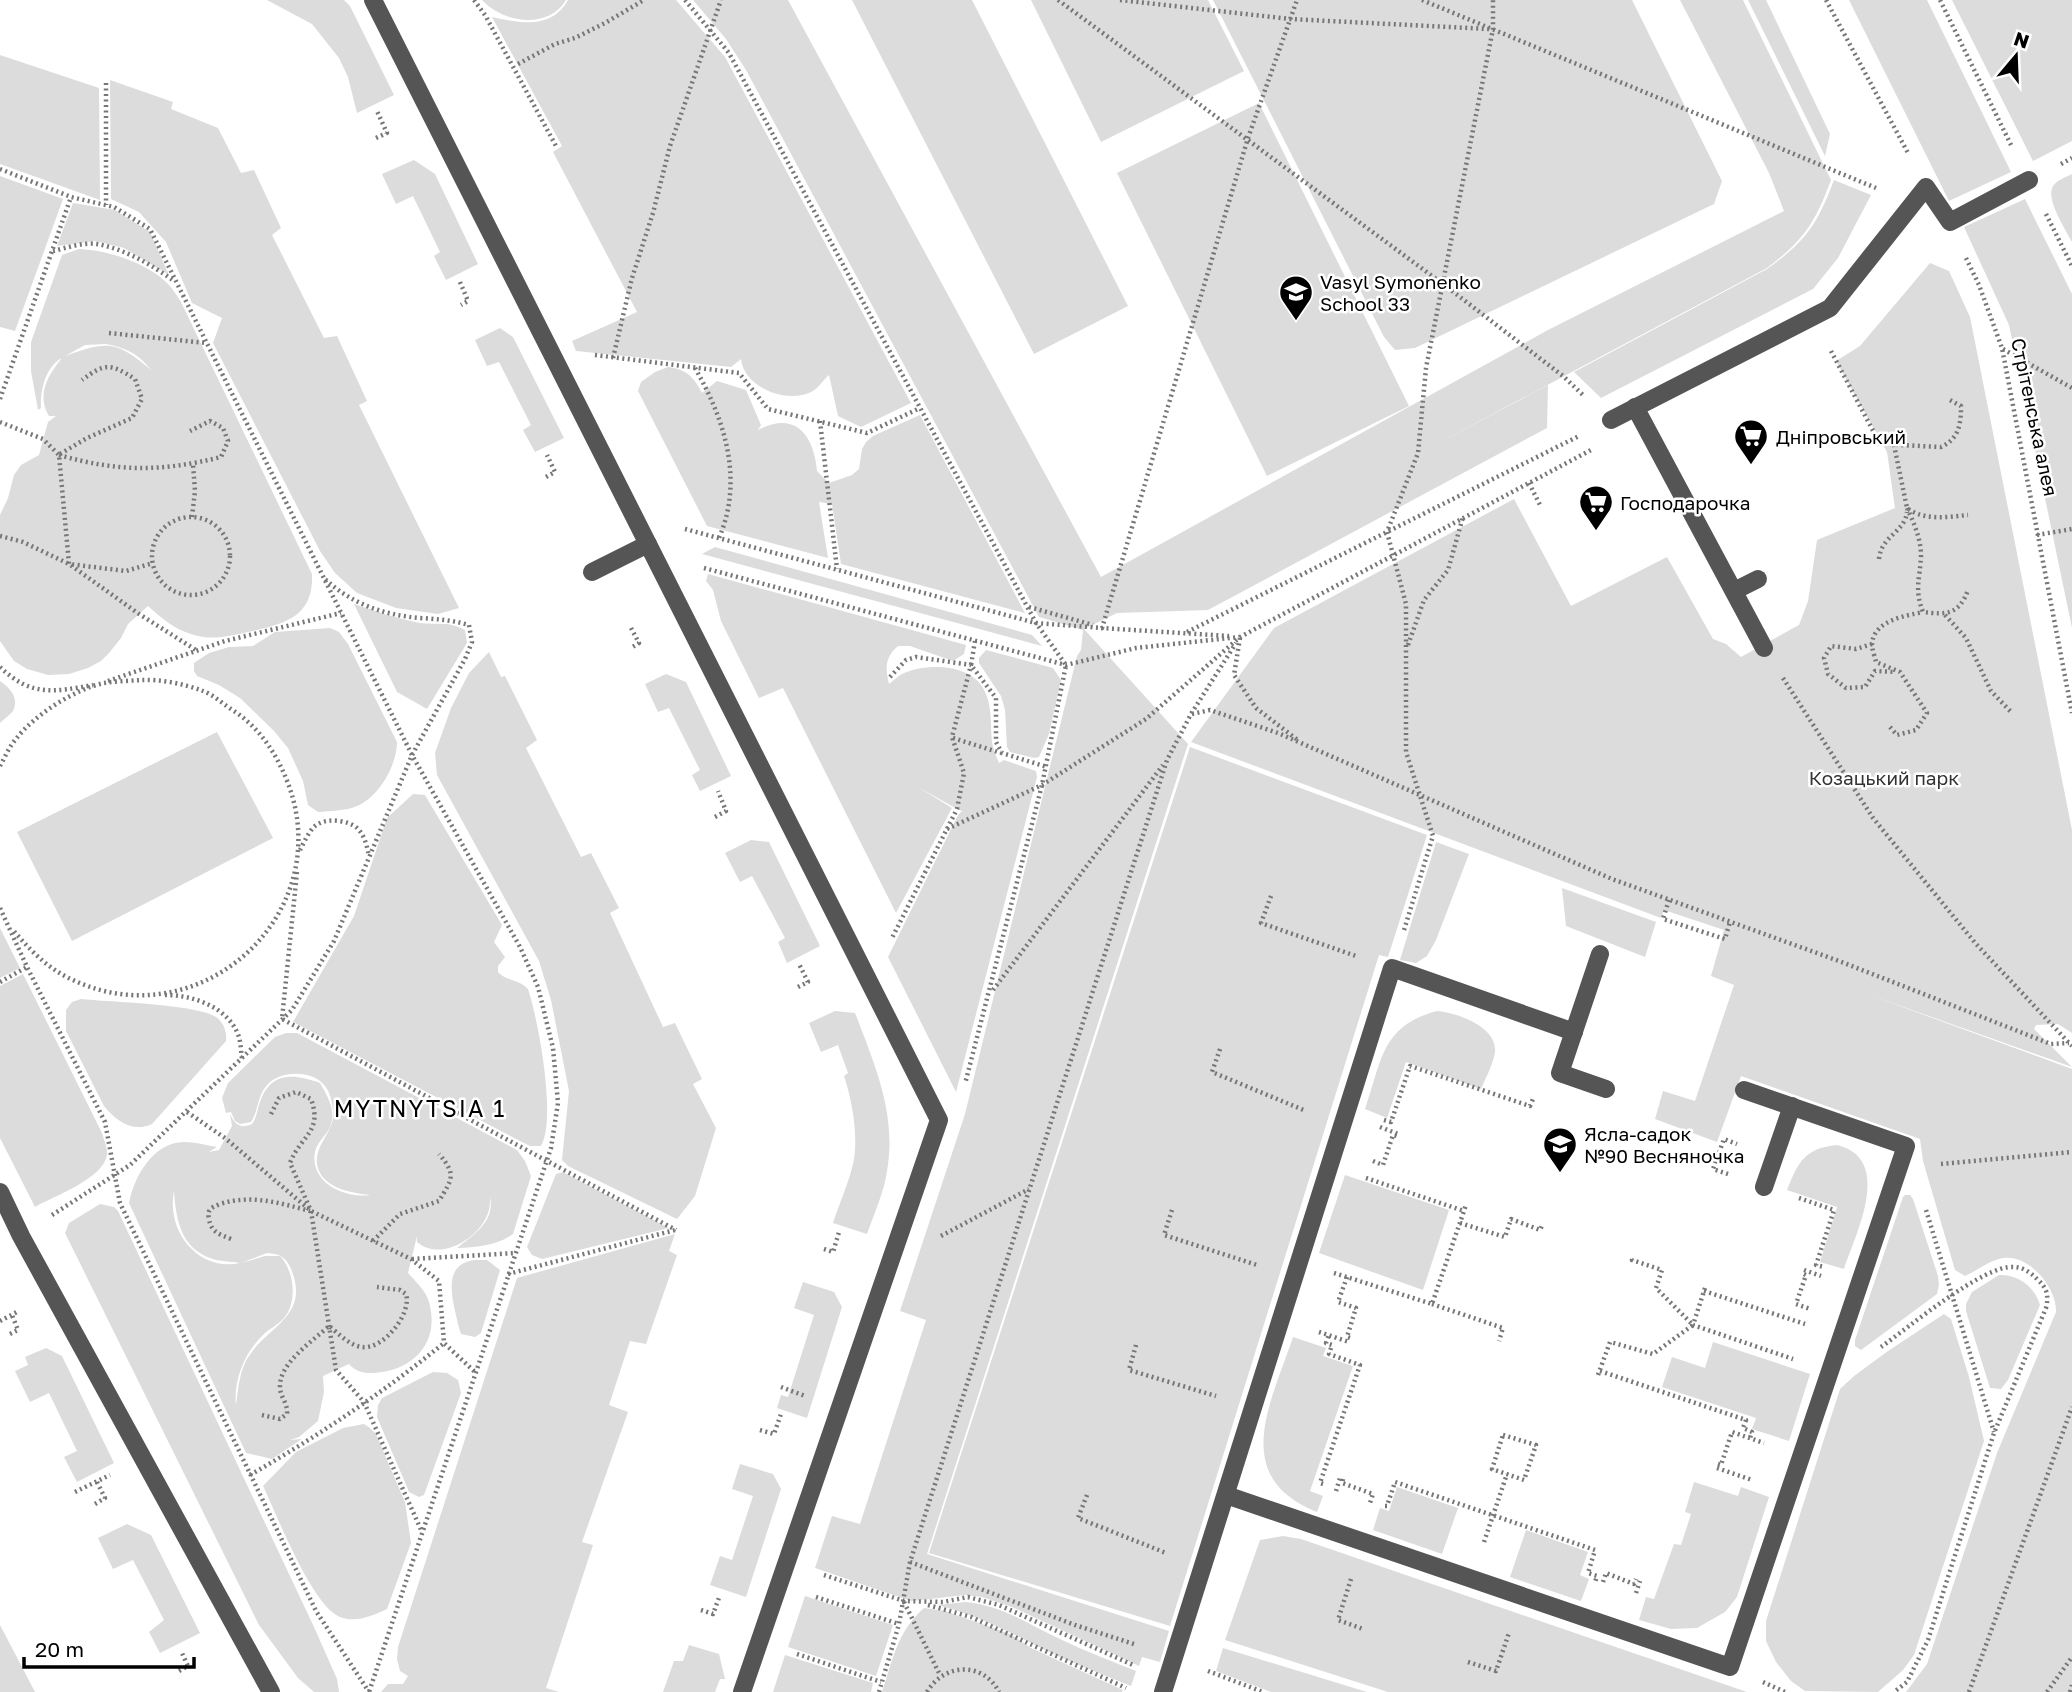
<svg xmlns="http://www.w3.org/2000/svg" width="2072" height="1692" font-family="'Golos Text',sans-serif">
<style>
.green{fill:#dcdcdc;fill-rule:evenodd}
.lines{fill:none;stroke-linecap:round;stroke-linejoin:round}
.path{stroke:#777;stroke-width:4.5;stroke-dasharray:2 3.5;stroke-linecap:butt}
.minor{stroke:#555;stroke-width:18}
.labels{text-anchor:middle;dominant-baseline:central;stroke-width:5;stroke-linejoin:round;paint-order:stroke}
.poi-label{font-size:19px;fill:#000;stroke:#fff;text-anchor:start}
.street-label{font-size:19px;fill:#000;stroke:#fff}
.park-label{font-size:19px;fill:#333;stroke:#fff}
.quarter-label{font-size:23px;letter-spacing:2px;fill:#000;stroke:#fff}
</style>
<rect width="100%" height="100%" fill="#fff"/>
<g class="green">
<polygon points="267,0 344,0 350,6 394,95 357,113 348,77 339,58 312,24"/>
<path d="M482 0H566C548 30 503 23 482 0Z"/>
<path d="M568 0H676L725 57 911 403 861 427 838 416 829 375C824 379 819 387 813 391 788 405 744 388 741 359L731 367 576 351 572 341 637 312 553 152 562 146 492 17C520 23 551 30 568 0Z"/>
<path d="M693 0H788L1101 577 1548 330 1784 211 1769 173 1680 0H1743L1831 180C1815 223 1804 240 1767 268L1429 448 1548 385 1547 428 1208 610 1117 613 1084 629 1188 744 927 1554 1169 1631 1160 1662 1142 1657 1139 1666 1012 1607 982 1597 966 1595 911 1601 815 1568 832 1516 860 1524 926 1320 900 1311 965 1114 1077 656 1081 650 1083 630 1039 617 746 70 726 39Z"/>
<polygon points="852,0 972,0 1128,306 1034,354"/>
<polygon points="1031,0 1208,0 1244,71 1101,142"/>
<polygon points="1213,0 1632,0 1722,181 1714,204 1415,348 1395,350 1384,337"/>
<polygon points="1748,0 1766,0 1830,134 1825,156"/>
<polygon points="1849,0 1927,0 2011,172 1949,201"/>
<polygon points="1952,0 2072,0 2072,141 2033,161"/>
<polygon points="0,55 99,88 100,200 0,164"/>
<polygon points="110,80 173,102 171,109 218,128 241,173 254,170 281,228 272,235 324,338 337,336 367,401 359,405 459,608 438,614 396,608 357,593 335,573 320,551 213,343 222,318 192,303 166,242 139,212 111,199"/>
<polygon points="1259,103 1409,406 1267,476 1117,173"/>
<polygon points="414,160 435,174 478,264 446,280 434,256 440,252 413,196 396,204 382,174"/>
<path d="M2072 174V242C2066 230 2045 199 2053 186 2057 180 2066 177 2072 174Z"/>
<polygon points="0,176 63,199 15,331 0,327"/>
<path d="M1834 180 1871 195 1838 258 1813 289 1601 398 1574 372 1767 269C1806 241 1817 225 1834 180Z"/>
<polygon points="2025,199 2072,294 2072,628 2009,325 1964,227"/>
<polygon points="73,203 115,210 150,232 169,275 124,248 95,241 57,246"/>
<path d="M79 249C107 250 148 263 168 284 173 289 177 296 181 302L312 574C314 618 283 624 248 632 235 635 217 639 204 637 179 633 166 622 148 606L128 624 121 638 109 653 101 661 88 668 69 674 48 675 27 669 14 661 0 641V515L8 498 14 475 21 465 39 455 48 422 56 416H49C36 395 48 375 62 358 46 366 40 390 41 408L38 410 31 371V342L62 255ZM106 344C126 348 139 354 151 370 116 340 107 341 65 356L85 345Z"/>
<path d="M1930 263 1949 271 1970 317 2072 830V1033L2058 1024 2036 1025 2034 1029 2072 1067 1867 994 2072 1069V1692H1906L1927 1664 1997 1453 2056 1312C2057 1287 2027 1251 1999 1259 1988 1262 1976 1271 1965 1276L1955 1270 1923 1161 1920 1139 1741 1076 1717 1142 1655 1119 1663 1091 1695 1101 1734 985 1711 976 1724 930 1664 910 1661 918 1191 742 1274 628 1514 499 1571 606 1667 557 1713 639 1726 644 1741 657 1799 625 1808 601 1817 540 1895 508 1887 452 1836 361 1860 346Z"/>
<polygon points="500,328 513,337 564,438 535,452 523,430 531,425 499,362 487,366 475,340"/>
<path d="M668 367C686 369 694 377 702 393L717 381 746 390 761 425 758 430C796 410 814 436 817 471L829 483 852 475 859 469 862 449 866 442 873 436 920 415 1025 613 841 564 832 504 819 502 828 558 707 526 638 391 641 382 655 372Z"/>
<polygon points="715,547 1032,635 1042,646 702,554"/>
<path d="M708 574 966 645 964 654 953 661 910 646H898C885 657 885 668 889 684 893 681 898 676 902 674 925 663 969 663 983 688 993 705 990 723 992 742 993 749 996 756 999 763L1004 760 1036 771 1037 777 956 1092 888 957 958 815 966 807 962 811 957 809 918 787 952 808 896 913 783 688 759 698 721 621 713 590 706 581Z"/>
<path d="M354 604C376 611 398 619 420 623 437 625 449 621 465 630L467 643 427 709 397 692Z"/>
<path d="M330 628 339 632 348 644 397 742C397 765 379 797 357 806 345 811 330 811 318 812L308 805 303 781 288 748 274 731 240 698 219 685 197 676 194 671V663L209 653 229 647 253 646 275 632Z"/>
<polygon points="986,650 1053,668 1061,680 1049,734 1039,757 1034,758 1010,752 1007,747 1005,710 1001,696 979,663 979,658"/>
<polygon points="489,652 501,677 505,676 537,740 526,748 581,857 591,853 619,908 610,913 663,1027 675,1023 702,1079 693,1084 716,1128 695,1196 677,1219 568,1166 562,1160 569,1091 551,1000 539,961 437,775 435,753 451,708 469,673"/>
<polygon points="666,674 686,682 731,776 700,791 692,775 700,770 669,708 658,712 645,684"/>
<path d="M0 681C9 687 20 698 13 711 10 715 4 719 0 723Z"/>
<polygon points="217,732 273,838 72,941 17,832"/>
<polygon points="1190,747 1427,835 1388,957 1379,955 1170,1626 929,1553"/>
<path d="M413 794 425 795 502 925 494 942 505 957 498 966V972C506 981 520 980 528 989 538 1019 557 1119 541 1146H530L522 1142 293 1022 354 916 387 818Z"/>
<polygon points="751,840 769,842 820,946 787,963 778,942 785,938 752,876 740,882 725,853"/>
<polygon points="1436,842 1469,854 1436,940 1427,956 1416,963 1400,960"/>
<polygon points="1562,888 1656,922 1645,957 1566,926"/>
<polygon points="0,928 20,968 0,978"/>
<path d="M23 974 102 1133C104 1140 108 1149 107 1155 103 1179 54 1196 35 1207L0 1138V986Z"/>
<path d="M81 999C109 1002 196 1004 216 1017 224 1023 227 1032 226 1041L152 1124C133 1133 116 1121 104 1106L66 1031V1010L72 1002Z"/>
<path d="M835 1011 855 1013C875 1065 897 1115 887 1171 884 1192 874 1214 867 1234L833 1223C840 1202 850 1180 854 1159 858 1133 852 1100 844 1076L848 1073 838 1045 821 1052 809 1023Z"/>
<path d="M1437 1011C1457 1013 1497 1026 1495 1052 1493 1065 1486 1077 1481 1089L1406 1062 1387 1118 1365 1109C1382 1060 1381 1026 1437 1011Z"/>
<path d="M286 1033H297L517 1150 525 1161 531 1176 513 1234C496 1246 477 1247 457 1248 475 1234 495 1221 490 1197 490 1202 490 1208 488 1213 479 1239 440 1262 417 1242V1236L408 1273C415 1281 424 1289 428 1299 442 1341 414 1371 373 1373 363 1373 356 1372 349 1364L323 1376 324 1392 318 1421 299 1437 290 1440 302 1439 272 1459 246 1453 129 1203C134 1177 153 1142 184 1142 195 1142 206 1145 217 1147L209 1152 219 1150 232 1126 230 1114C235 1125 241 1129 252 1124 257 1117 257 1110 260 1102 271 1071 294 1074 320 1083 327 1095 336 1110 331 1124 328 1135 317 1141 315 1152 309 1183 346 1199 370 1195 354 1193 328 1190 319 1171 309 1147 337 1132 333 1110 332 1102 330 1091 324 1085 312 1070 282 1071 269 1083 257 1094 259 1110 251 1122L240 1124 235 1121 231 1112 226 1113 222 1098 228 1083 275 1037ZM174 1191C176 1218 180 1249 213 1259 222 1262 232 1261 240 1263 197 1272 166 1230 174 1191ZM267 1253C280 1254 286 1257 291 1269 312 1319 262 1327 245 1363 239 1376 238 1391 236 1405 233 1381 245 1352 263 1335 269 1329 278 1325 284 1318 298 1302 294 1270 280 1256H265L241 1263Z"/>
<path d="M1837 1145C1894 1159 1856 1233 1844 1269L1820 1262 1837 1207 1787 1190C1798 1162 1805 1148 1837 1145Z"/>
<polygon points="563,1172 669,1228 542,1259 532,1255 527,1247 556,1174"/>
<polygon points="1345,1175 1449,1210 1423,1290 1319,1253"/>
<polygon points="1905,1195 1910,1195 1913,1199 1938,1276 1939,1285 1937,1294 1861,1350 1855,1346 1855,1340 1903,1197"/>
<polygon points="100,1204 114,1207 118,1211 314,1627 337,1679 339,1692 314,1692 298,1678 259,1625 65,1233 69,1223"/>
<polygon points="675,1234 669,1251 677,1255 646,1344 630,1341 609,1405 628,1412 582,1542 593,1545 546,1688 559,1692 381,1692 388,1684 403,1684 408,1676 400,1671 397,1659 398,1647 517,1278"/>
<path d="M475 1260H487L500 1270 481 1333 475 1337 461 1334 459 1328C454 1304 439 1264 475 1260Z"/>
<path d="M1999 1275C2018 1274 2035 1287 2040 1305L2008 1380 2001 1389 1990 1388 1966 1311V1304L1972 1292Z"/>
<polygon points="803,1282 834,1292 842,1307 807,1418 777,1408 781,1395 788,1397 814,1315 794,1308"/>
<polygon points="1944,1314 1951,1319 1969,1377 1984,1441 1914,1655 1903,1670 1878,1692 1805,1691 1791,1681 1776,1662 1766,1641 1766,1621 1840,1389 1854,1376 1888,1351"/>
<path d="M1293 1337 1326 1348 1323 1356 1353 1366 1310 1491 1323 1496 1317 1512C1229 1477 1271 1403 1293 1337Z"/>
<polygon points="1713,1342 1810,1374 1789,1441 1752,1429 1756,1418 1662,1387 1672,1357 1705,1368"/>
<polygon points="46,1348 62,1356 114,1463 77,1482 64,1457 77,1451 49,1393 30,1402 15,1371 28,1365 25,1357"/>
<polygon points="433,1372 447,1373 458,1380 461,1393 424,1495 419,1497 409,1492 407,1487 377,1417 378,1405 382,1398"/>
<path d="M364 1424 370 1428 376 1434 405 1502 411 1543 387 1609C372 1616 356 1623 340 1617 312 1606 277 1515 263 1486L296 1452 343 1428Z"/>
<polygon points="740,1464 773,1474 781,1489 746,1597 710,1585 720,1556 732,1560 753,1496 732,1489"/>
<polygon points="1694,1482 1738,1496 1741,1487 1769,1497 1737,1597 1725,1612 1697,1628 1671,1629 1639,1620 1646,1597 1654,1599 1674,1544 1681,1545 1691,1514 1685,1512"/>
<polygon points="1397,1487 1458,1508 1442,1554 1373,1530 1380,1508 1389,1511"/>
<polygon points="127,1524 151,1535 200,1633 160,1653 149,1632 164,1620 133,1560 113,1569 98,1538"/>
<polygon points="1526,1530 1588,1552 1580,1575 1589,1579 1581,1601 1510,1577"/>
<polygon points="1283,1536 1301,1539 1747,1692 1388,1692 1225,1640 1260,1540"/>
<polygon points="805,1596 893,1625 876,1676 788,1647"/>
<path d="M965 1602C1001 1605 1028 1624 1060 1639 1085 1651 1111 1661 1136 1671L1131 1686C1101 1674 1070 1662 1041 1648 1005 1630 977 1615 937 1605Z"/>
<path d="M924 1608 945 1611 1010 1634 1031 1648 1123 1690 1122 1692H882C893 1659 897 1632 924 1608Z"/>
<polygon points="0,1625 35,1692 0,1692"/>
<polygon points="689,1645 719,1654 725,1679 720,1679 715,1692 663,1692 674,1661 683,1661"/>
<polygon points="1223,1648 1367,1692 1271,1692 1216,1671"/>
<polygon points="785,1655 873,1683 871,1692 773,1692"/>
</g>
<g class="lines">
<g class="path">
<polyline points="474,0 485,15 556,146"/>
<polyline points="685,0 729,53 1036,623 1066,665 1042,785 965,1084"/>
<polyline points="1058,0 1443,284 1563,376 1583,395"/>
<polyline points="1120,0 1290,19 1489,29"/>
<polyline points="1422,0 1876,188"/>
<polyline points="1826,0 1908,153"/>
<polyline points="1940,0 2012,147"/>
<polyline points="518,64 555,44 575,38 605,23 644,0"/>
<polyline points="106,83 106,205"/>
<polyline points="376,138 387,133 377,111"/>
<polyline points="2061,164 2072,158"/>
<polyline points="0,169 71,197 114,207 150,229 412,755 520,947 538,987 553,1048 558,1103 551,1148 369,1692"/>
<polyline points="2046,214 2072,266"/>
<path d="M53 251C66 248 83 242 97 244 125 249 152 265 174 281"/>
<polyline points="1966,258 1979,285 2002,348 2072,713"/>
<polyline points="460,282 468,301 461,305"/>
<polyline points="109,333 206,343"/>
<polyline points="2003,349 2072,388"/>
<path d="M1831 351 1880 444 1941 447C1959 439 1961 424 1961 406L1948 399"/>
<polyline points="595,355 739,373 768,409 867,433 920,408"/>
<polyline points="613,358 632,278 653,213 670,146 721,0"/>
<path d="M695 368C725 420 744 480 719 538"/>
<polyline points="0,399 71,197"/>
<polyline points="820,421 837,569"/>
<polyline points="0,422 43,439 59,455 69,564 126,571 153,563"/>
<path d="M1894 445 1907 508C1924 521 1947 517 1968 515"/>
<path d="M60 454 87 438 132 418 142 399 135 379C110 363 105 363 82 380"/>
<path d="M59 455C118 472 161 472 221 457L228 441 223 428 210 421 190 431"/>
<polyline points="546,477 555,472 547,455"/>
<polyline points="1529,483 1541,507"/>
<path d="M1907 508C1914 523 1921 539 1921 556 1920 579 1914 589 1923 612 1946 615 1959 615 1968 590"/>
<polyline points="192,517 195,491 193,464"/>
<circle cx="191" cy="556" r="39"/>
<polyline points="685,529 1036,623 1102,628 1248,138 1297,0"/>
<polyline points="2037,535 2072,529"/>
<polyline points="0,536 23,542 69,564 139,614 196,650"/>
<path d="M1879 559C1881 536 1905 532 1907 512"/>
<polyline points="704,568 1066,665 1136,648 1239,637"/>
<polyline points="1029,607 1093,625"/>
<polyline points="1945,615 1966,638 1991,691 2012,713"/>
<polyline points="631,628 639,643 631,648"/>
<polyline points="1101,628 1229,636"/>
<polyline points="1187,632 1579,436"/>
<polyline points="1240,638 1234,675 1256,708 1299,741"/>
<polyline points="975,641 971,665 996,698 996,742 1002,753 1047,767"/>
<polyline points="1872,644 1856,649 1831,646 1824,658 1828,674 1846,688 1865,687 1875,671 1895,672"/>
<polyline points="1408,645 1424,600 1448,570 1463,517"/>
<path d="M0 667C31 697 54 692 93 685"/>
<polyline points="890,677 906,660 916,657 971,665 952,737 964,773 957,809 892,938"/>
<polyline points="1783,678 1873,818 1976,944 2072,1046"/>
<polyline points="108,681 225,641 341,613"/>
<polyline points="1192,714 1210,710 1278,733 1612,879 1839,961 2051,1044 2069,1043"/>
<path d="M1890 727 1897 735 1916 730 1927 713 1900 672 1876 662C1875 657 1872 650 1872 644 1874 620 1905 616 1923 612"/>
<polyline points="953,738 1001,753"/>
<path d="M0 766C5 757 9 747 16 739 34 715 75 689 104 683 116 681 129 681 141 680 160 679 185 684 203 691 214 695 224 705 234 711 261 729 278 756 289 786 336 917 198 1039 73 980 48 969 30 950 13 930"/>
<polyline points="715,817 726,811 718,791"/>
<polyline points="947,829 1042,785 1146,719 1240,637 1591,450"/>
<path d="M300 850C305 841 310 827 320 823 330 818 351 821 358 829 365 836 367 847 369 856"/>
<polyline points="297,872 282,1019 676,1230"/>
<polyline points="1271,896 1261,923 1356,956"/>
<polyline points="1669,900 1663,919 1725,939 1730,922"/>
<polyline points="0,908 27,967 105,1122 120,1203 316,1611 369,1692"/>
<polyline points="1404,930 1433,836 1406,752 1406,604 1387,532 1418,453 1426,368 1493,29 1493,0"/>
<polyline points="0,982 27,967"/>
<polyline points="798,987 808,982 799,964"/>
<polyline points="993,990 1163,765"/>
<path d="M165 995C193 995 229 1007 239 1037 241 1044 241 1052 242 1059"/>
<polyline points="1220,1049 1212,1072 1306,1111"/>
<polyline points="187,1112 225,1138 311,1211 411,1259 439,1281 444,1343 476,1373"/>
<path d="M271 1114 279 1098 296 1092 311 1099C323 1132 301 1135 290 1163L311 1211 336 1370 364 1402 422 1532"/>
<polyline points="1384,1120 1391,1122 1410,1066 1530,1106 1533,1099"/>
<polyline points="1380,1127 1398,1134"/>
<polyline points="1373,1161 1383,1165 1393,1135 1397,1136"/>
<polyline points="1941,1164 2072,1152"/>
<polyline points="1728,1174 1713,1169 1724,1139 1737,1144"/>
<polyline points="1366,1178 1464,1211"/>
<polyline points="1799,1198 1834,1210 1816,1265 1824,1267"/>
<polyline points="1172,1210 1164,1235 1257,1265"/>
<polyline points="1926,1210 1994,1432"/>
<path d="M52 1215 130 1165 292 1010 334 941 412 755 465 659 472 642 469 625C452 620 437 619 420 618 383 615 350 603 324 578"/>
<polyline points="1460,1223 1505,1237 1511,1219 1540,1230 1542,1226"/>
<polyline points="941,1236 1029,1189"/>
<path d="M231 1239C219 1234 211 1232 209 1219 207 1209 211 1208 220 1204 251 1194 280 1203 310 1211"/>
<path d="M373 1241 400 1214 439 1201C452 1179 457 1175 439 1154"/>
<polyline points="824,1249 833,1252 839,1232"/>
<polyline points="412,1259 516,1253"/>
<polyline points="1804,1270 1821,1276"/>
<polyline points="1334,1273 1432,1304 1466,1205"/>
<polyline points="508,1274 675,1230"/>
<polyline points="1804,1274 1806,1275 1796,1304 1810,1309"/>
<polyline points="1347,1277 1338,1302 1356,1308 1347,1337 1350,1338"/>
<polyline points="1705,1288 1693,1325 1793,1359"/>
<polyline points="1704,1291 1805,1324"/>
<polyline points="1432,1304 1503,1328 1499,1341"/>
<polyline points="0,1321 17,1312"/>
<polyline points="1319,1332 1349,1342"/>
<polyline points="10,1334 18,1330 12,1315"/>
<polyline points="1136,1345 1129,1370 1216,1396"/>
<path d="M1881 1347C1908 1328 1984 1264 2014 1267 2023 1267 2031 1273 2037 1279 2047 1288 2049 1295 2046 1308L1994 1433 1928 1640 1907 1682 1894 1692"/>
<polyline points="1600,1371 1746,1420 1743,1428 1752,1432 1750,1438"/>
<polyline points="1598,1375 1610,1342 1653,1354 1693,1325 1656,1288 1662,1270 1632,1260 1633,1256"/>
<polyline points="781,1387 805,1396"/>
<path d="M262 1415 280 1419 287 1414C288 1403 280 1397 280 1387 279 1363 313 1341 329 1326 338 1333 350 1346 362 1347 383 1350 412 1314 406 1294L400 1290 377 1287"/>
<polyline points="760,1430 774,1434 781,1414"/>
<polygon points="1503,1435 1536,1445 1524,1480 1492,1469"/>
<polyline points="1718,1464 1721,1465 1732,1432 1764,1443"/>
<polyline points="1717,1468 1752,1480"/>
<path d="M250 1475C318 1436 384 1392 444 1343"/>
<polyline points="1343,1479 1342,1483 1373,1494 1370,1503"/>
<polyline points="1323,1484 1320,1483 1360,1365 1329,1354 1332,1345 1326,1343 1329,1335"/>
<polyline points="1336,1491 1340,1478"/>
<polyline points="75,1492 110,1475"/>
<polyline points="1087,1495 1078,1518 1166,1553"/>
<polyline points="95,1504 105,1498 97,1482"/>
<polyline points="1385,1506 1387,1506 1395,1482 1595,1550 1588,1573 1597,1576 1595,1582"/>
<polyline points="1484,1542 1507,1474"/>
<polyline points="910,1562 1075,1625 1137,1645"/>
<polyline points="824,1575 904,1601 943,1602 968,1597 999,1605 1133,1665"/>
<polyline points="1351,1579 1338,1620 1363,1629"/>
<polyline points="1603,1582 1606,1573 1634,1584 1636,1579"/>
<polyline points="1636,1593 1640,1581"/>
<polyline points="816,1597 899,1624"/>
<polyline points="904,1602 940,1675"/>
<polyline points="928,1605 971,1617 1126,1688"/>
<polyline points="701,1610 713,1614 720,1595"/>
<polyline points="797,1654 881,1682"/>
<polyline points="1468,1662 1496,1671 1509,1633"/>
<polyline points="179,1671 188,1666 181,1651"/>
<polyline points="1208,1671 1263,1692"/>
<polyline points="1763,1682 1785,1692"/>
<polyline points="879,1692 899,1624 910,1562 1167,760 1191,714 1236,643"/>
<path d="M927 1692C944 1663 983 1661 999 1692"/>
<polyline points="1969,1692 2072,1407"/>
<polyline points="2047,1692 2072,1657"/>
<polyline points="2070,1692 2072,1685"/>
</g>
<g class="minor">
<polyline points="373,0 939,1120 742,1692"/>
<polyline points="1635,407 1764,648"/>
<polyline points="1611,420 1830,308 1926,187 1950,222 2029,180"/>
<polyline points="592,572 648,544"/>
<polyline points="1734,591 1758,579"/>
<polyline points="1600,954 1560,1073 1606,1089"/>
<polyline points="1764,1187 1792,1106"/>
<polyline points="0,1192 21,1236 271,1692"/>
<polyline points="1226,1495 1730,1667 1906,1146 1744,1090"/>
<polyline points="1163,1692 1392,968 1574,1032"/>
</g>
</g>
<defs>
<g id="school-pin" transform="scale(1.75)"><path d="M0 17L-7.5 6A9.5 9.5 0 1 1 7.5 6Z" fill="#000" stroke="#fff"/><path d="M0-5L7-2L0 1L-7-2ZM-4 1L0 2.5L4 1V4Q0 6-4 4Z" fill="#fff"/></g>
<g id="supermarket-pin" transform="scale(1.75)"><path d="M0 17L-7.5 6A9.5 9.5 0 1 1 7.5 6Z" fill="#000" stroke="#fff"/><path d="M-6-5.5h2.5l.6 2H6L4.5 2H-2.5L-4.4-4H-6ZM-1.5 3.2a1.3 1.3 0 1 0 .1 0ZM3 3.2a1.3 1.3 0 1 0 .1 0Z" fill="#fff"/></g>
</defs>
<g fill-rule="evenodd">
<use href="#school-pin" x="1296" y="292"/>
<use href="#supermarket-pin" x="1751" y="436"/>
<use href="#supermarket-pin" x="1596" y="502"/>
<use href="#school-pin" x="1560" y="1144"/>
</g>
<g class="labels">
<g class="poi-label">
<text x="1320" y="281">Vasyl Symonenko<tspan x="1320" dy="22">School 33</tspan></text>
<text x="1776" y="436">Дніпровський</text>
<text x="1620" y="502">Господарочка</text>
<text x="1584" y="1133">Ясла-садок<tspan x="1584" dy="22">№90 Весняночка</tspan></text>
</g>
<g class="street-label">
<text transform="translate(2035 417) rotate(78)">Стрітенська алея</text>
</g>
<g class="park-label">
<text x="1884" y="777">Козацький парк</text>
</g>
<g class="quarter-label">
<text x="420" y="1108">MYTNYTSIA 1</text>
</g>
</g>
<g transform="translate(2016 56) rotate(19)" stroke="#ffffff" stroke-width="5" paint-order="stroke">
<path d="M0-5L12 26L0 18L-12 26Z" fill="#000000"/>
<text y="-10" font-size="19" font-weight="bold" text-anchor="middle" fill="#000000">N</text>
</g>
<path d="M24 1657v10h170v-10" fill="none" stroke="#000000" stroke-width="3.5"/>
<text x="35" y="1657" font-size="21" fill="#000000" stroke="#ffffff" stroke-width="5" paint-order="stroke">20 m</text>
</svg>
